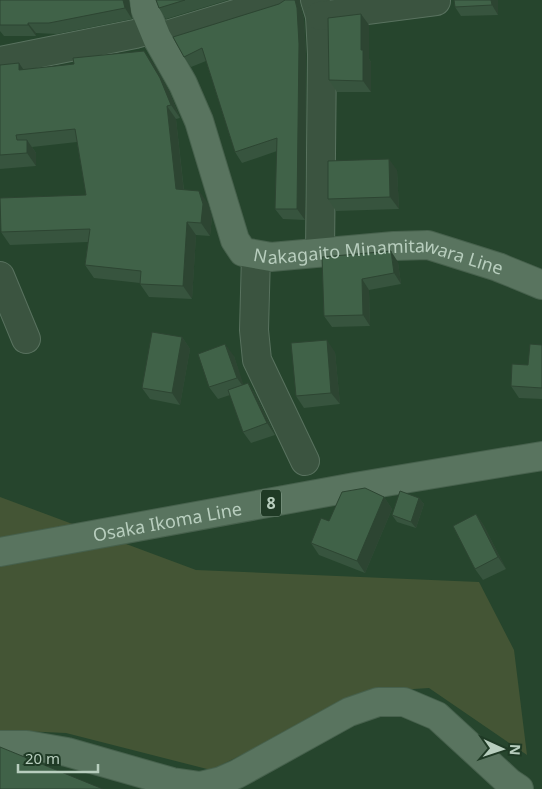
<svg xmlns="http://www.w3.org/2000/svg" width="542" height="789" font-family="'Noto Sans',sans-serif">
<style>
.green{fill:#445535}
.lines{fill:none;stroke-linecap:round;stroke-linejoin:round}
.minor-casing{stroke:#59725f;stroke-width:30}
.major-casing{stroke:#47614d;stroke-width:30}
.minor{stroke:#3b5440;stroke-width:28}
.major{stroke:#59745f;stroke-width:28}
.wall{fill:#37543e}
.shaded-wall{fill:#2d4532}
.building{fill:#406248;stroke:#2d4532}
.labels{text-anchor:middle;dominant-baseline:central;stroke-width:4;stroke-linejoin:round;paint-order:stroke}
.shield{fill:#1f3a25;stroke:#8aa290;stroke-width:1}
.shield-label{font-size:16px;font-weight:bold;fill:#b8cebe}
.street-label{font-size:18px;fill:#b8cebe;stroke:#1f3a25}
</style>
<rect width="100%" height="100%" fill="#26452d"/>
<polygon class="green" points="0,497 196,570 479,582 514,650 527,755 429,688 368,692 211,770 66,733 0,730"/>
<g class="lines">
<g class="minor-casing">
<g id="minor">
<polyline points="315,0 320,16 322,54 320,252"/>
<polyline points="320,16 436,1 436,0"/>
<polyline points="157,38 281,0"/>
<polyline points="0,61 135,34 153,29"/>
<polyline points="256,255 254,330 257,360 305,461"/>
<polyline points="0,276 26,339"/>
</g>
</g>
<g class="major-casing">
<g id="major">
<path id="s1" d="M144 0 145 9 157 38 183 84 199 121 235 240 243 252 271 257 394 246 428 245 498 267 542 285"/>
<path id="s2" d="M0 552 355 487 542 456"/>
<polyline points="0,745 27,745 67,752 172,782 200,786 221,781 237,774 349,712 378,702 404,702 437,716 510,783 519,789"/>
</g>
</g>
<use href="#minor" class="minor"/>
<use href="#major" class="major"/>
</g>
<g class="wall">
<polygon points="0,0 129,0 132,19 57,34 36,33 36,36 4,36 0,31"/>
<polygon points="156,0 228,0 166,19 159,8"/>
<polygon points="498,0 498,15 461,16 455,7"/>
<polygon points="279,4 300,4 304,19 306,54 305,220 283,219 275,209 277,151 242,163 235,152 206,61 191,67 184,57"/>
<polygon points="369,25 369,59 371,62 371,92 337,92 329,80"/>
<polygon points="154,64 169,91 180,118 176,119 184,190 208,203 212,217 210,236 196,235 192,299 149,297 140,284 140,283 94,278 85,265 88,242 10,245 1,232 86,195 77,142 32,147 36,153 36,166 0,169 0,65 23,70"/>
<polygon points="397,170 399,209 336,211 328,199"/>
<polygon points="322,257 398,262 401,284 369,290 370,326 332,327 324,316"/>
<polygon points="182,337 190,349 180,405 150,399 142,388"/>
<polygon points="542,345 542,399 519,398 511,386 528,365"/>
<polygon points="335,352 340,404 304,408 296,396"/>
<polygon points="234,356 243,385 248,383 256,395 275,435 251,443 243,432 230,395 218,399 209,387"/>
<polygon points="384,497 392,509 365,573 319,555 311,543 329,521"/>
<polygon points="419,498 424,504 416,528 397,522 392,515"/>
<polygon points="476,514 484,526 506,569 483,580 475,569"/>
</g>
<g class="shaded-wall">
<polygon points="123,0 129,0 132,19 125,8"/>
<polygon points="295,0 300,0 300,4 304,19 306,54 305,220 297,209"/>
<polygon points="491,0 498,0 498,15 492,5"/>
<polygon points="361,14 369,25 369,59 371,62 371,92 363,81 361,50"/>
<polygon points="28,23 36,33 36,36 28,25"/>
<polygon points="144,51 154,64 169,91 180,118 171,105"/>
<polygon points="19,63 28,76 19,70"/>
<polygon points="167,106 176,119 185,202 176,189"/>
<polygon points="27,140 36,153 36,166 27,153"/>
<polygon points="389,159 397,170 399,209 390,197"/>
<polygon points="199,191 208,203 212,217 210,236 201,223"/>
<polygon points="187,222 196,235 192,299 183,286"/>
<polygon points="391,251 398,262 401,284 394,273"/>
<polygon points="362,279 369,290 370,326 363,315"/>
<polygon points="182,337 190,349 180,405 172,393"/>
<polygon points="327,340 335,352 340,404 331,393"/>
<polygon points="225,344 234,356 245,389 237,378"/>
<polygon points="248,383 256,395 275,435 267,423"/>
<polygon points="384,497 392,509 365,573 357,561"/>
<polygon points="419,498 424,504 416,528 411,522"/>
<polygon points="476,514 484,526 506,569 498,557"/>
</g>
<g class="building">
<polygon points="0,0 123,0 125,8 49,23 28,23 28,25 0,25"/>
<polygon points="156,0 185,0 159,8"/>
<polygon points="285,0 295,0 297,8 299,44 297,209 275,209 277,138 235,152 202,48 184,57 173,37 279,4"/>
<polygon points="454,0 491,0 492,5 455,7"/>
<polygon points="361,14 361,50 363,50 363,81 329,80 328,18"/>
<polygon points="144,51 160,78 171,105 167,106 176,189 199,191 203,204 201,223 187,222 183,286 140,284 141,271 85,265 90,229 1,232 0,198 86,195 75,129 16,135 17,140 27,140 27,153 0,155 0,65 19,63 19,70 74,64 73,58"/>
<polygon points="389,159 390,197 328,199 328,161"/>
<polygon points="391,251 394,273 362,279 363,315 324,316 322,257"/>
<polygon points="152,332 182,337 172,393 142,388"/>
<polygon points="327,340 331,393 296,396 291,343"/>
<polygon points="225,344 237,378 209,387 198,354"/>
<polygon points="530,344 542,345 542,388 511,386 512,364 528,365"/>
<polygon points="248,383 267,423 243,432 228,390"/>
<polygon points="365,488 384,497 357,561 311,543 321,518 329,521 342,492"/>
<polygon points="400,491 419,498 411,522 392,515"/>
<polygon points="476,514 498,557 475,569 453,526"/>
<polygon points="0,747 103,789 0,789"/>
</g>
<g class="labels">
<rect class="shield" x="261" y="489.5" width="20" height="27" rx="4"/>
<g class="shield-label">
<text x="271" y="503">8</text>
</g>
<g class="street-label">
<text stroke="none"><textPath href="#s1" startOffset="410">Nakagaito Minamitawara Line</textPath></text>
<text stroke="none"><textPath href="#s2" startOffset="170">Osaka Ikoma Line</textPath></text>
</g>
</g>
<g transform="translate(502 749) rotate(93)" stroke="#1f3a25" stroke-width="4" paint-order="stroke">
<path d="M0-4L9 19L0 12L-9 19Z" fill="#b8cebe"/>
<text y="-8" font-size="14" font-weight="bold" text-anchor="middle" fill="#b8cebe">N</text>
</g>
<path d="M18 764v8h80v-8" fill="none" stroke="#b8cebe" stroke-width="2.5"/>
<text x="25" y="764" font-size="15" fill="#b8cebe" stroke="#1f3a25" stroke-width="4" paint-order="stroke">20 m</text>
</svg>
